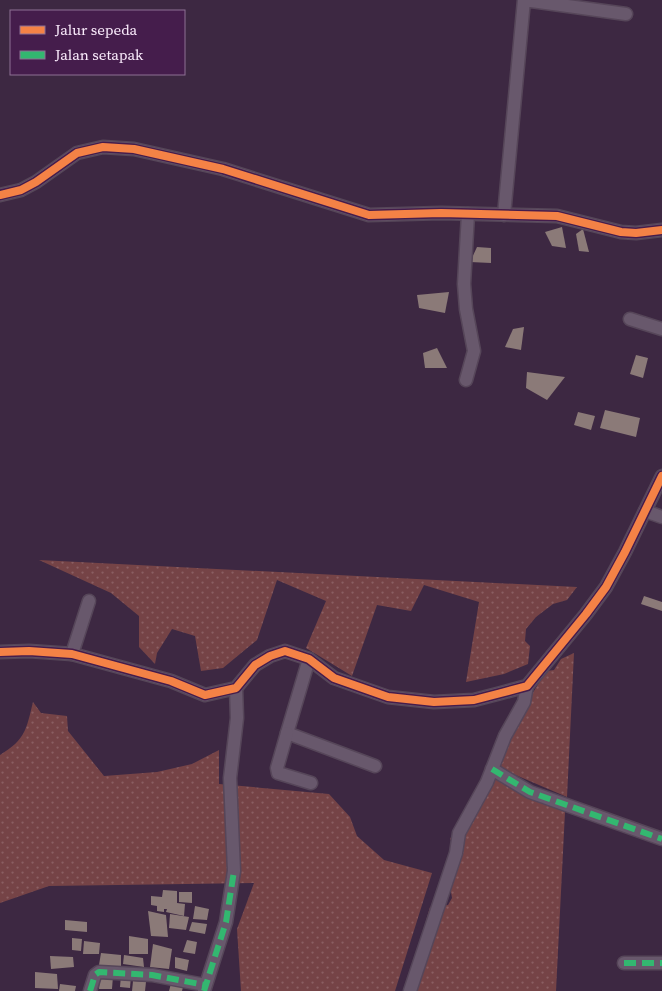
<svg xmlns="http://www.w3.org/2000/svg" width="662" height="991" font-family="'Source Serif 4',serif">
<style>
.grass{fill:url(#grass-dots)}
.building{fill:#8b7a78}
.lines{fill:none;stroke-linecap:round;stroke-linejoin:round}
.minor-casing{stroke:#564659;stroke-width:15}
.minor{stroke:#68586c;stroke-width:12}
.quiet{stroke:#33b770;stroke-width:6;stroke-dasharray:12 6;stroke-linecap:butt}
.cycleway-casing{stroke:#451d4c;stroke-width:11}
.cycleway{stroke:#f48246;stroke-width:8}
</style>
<defs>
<pattern id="grass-dots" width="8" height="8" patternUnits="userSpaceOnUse" patternTransform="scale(1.25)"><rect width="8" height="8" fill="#754346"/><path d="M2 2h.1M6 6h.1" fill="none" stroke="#8a5e62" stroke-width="1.8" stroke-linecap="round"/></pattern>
</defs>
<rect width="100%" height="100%" fill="#3d2842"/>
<g class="grass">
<polygon points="39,560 577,587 567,600 553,604 536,617 526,629 525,641 530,646 528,664 504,674 466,682 479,602 424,585 411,611 377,605 352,676 306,648 326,601 277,580 257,640 223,668 201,671 195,636 172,629 157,653 155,664 139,647 139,616 111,593"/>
<polygon points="574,653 567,797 490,764 546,671 554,670 561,659"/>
<path d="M33 702 41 713 67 716 68 731 104 776 157 772 192 764 219 750V784L329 794 350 817 357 836 384 860 432 873 395 991H241L237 929 254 883 49 886 0 903V755C26 739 26 730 33 702Z"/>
<polygon points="488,775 565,812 556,991 406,991 430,907 448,905 452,898 451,892 439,886 458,847 450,839"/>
</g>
<g class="building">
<polygon points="562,227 566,248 552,246 545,232"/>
<polygon points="583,229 589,252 579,251 576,234"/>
<polygon points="477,247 491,248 491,263 470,262"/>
<polygon points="449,292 445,313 419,308 417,295"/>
<polygon points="524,327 521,350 505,347 513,329"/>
<polygon points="437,348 447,368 425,368 423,353"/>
<polygon points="636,355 648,358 643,378 630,374"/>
<polygon points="527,372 565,377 547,400 526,388"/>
<polygon points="605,410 640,418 636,437 600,428"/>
<polygon points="578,412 595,416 591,430 574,425"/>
<polygon points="644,596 662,602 662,611 641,604"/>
<polygon points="163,890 177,891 177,903 185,904 184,916 166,912 167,909 164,909 164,912 157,911 157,906 151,905 151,896 162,897"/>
<polygon points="179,892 192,892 192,903 179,902"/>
<polygon points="195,906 209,909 207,920 193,919"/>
<polygon points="148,911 166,915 168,937 151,936"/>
<polygon points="170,914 189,917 186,930 169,928"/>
<polygon points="65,920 87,922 87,932 65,930"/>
<polygon points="192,922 207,924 205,934 189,931"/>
<polygon points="129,936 148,939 148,954 129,954"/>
<polygon points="72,938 82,939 81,951 72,950"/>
<polygon points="187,940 197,942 195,954 183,952"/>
<polygon points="84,941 100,943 99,954 83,954"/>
<polygon points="153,944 172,949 169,969 150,967"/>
<polygon points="101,953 121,955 121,967 99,965"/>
<polygon points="124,955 143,958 144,967 123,964"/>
<polygon points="50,956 73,957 74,967 51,969"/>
<polygon points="175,957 189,960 187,971 175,968"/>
<polygon points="35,972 57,974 58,989 35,988"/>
<polygon points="100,975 113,976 112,989 99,989"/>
<polygon points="121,975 131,976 130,988 120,987"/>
<polygon points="172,980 184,983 182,991 169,991"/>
<polygon points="133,981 146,982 145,991 132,991"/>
<polygon points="60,984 76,986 75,991 59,991"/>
</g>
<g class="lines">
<g class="minor-casing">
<g id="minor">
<polyline points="0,195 21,190 36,182 77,153 103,147 134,149 223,169 369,215 441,213 557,216 621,232 636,233 662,230"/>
<polyline points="504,215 524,0 626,14"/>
<polyline points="630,319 662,329"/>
<polyline points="466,380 474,351 466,309 464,284 468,214"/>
<polyline points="645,511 662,517"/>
<polyline points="0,652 29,651 72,654 171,681 205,695 236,688 255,665 270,656 285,651 309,659 334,678 388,697 434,702 474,700 501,693 527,686 586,614 606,587 625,552 662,476"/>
<polyline points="72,654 89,601"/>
<polyline points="309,659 287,733 375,766"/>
<polyline points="287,733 277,768 278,773 311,783"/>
<polyline points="492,769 530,792 662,839"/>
<polyline points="624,963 662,963"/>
<polyline points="90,991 95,975 99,972 152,975 205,985"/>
<polyline points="204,991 226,922 234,871 230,778 237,718 236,688"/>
<polyline points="410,991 456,853 459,833 487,782 505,736 524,702 527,686"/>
</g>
</g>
<use href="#minor" class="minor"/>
<g class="quiet">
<polyline points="492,769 530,792 662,839"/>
<polyline points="624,963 662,963"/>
<polyline points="90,991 95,975 99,972 152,975 205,985"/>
<polyline points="204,991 226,922 234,871"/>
</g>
<g class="cycleway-casing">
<g id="cycleway">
<polyline points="0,195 21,190 36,182 77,153 103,147 134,149 223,169 369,215 441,213 557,216 621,232 636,233 662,230"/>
<polyline points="0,652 29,651 72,654 171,681 205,695 236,688 255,665 270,656 285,651 309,659 334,678 388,697 434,702 474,700 501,693 527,686 586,614 606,587 625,552 662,476"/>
</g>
</g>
<use href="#cycleway" class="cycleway"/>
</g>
<rect x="10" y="10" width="175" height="65" fill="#451d4c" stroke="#8e7093"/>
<rect x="20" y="26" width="25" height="8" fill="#f48246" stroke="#8e7093"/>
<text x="55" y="35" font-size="15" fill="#fbecfd">Jalur sepeda</text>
<rect x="20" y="51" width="25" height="8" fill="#33b770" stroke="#8e7093"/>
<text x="55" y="60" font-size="15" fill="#fbecfd">Jalan setapak</text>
</svg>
